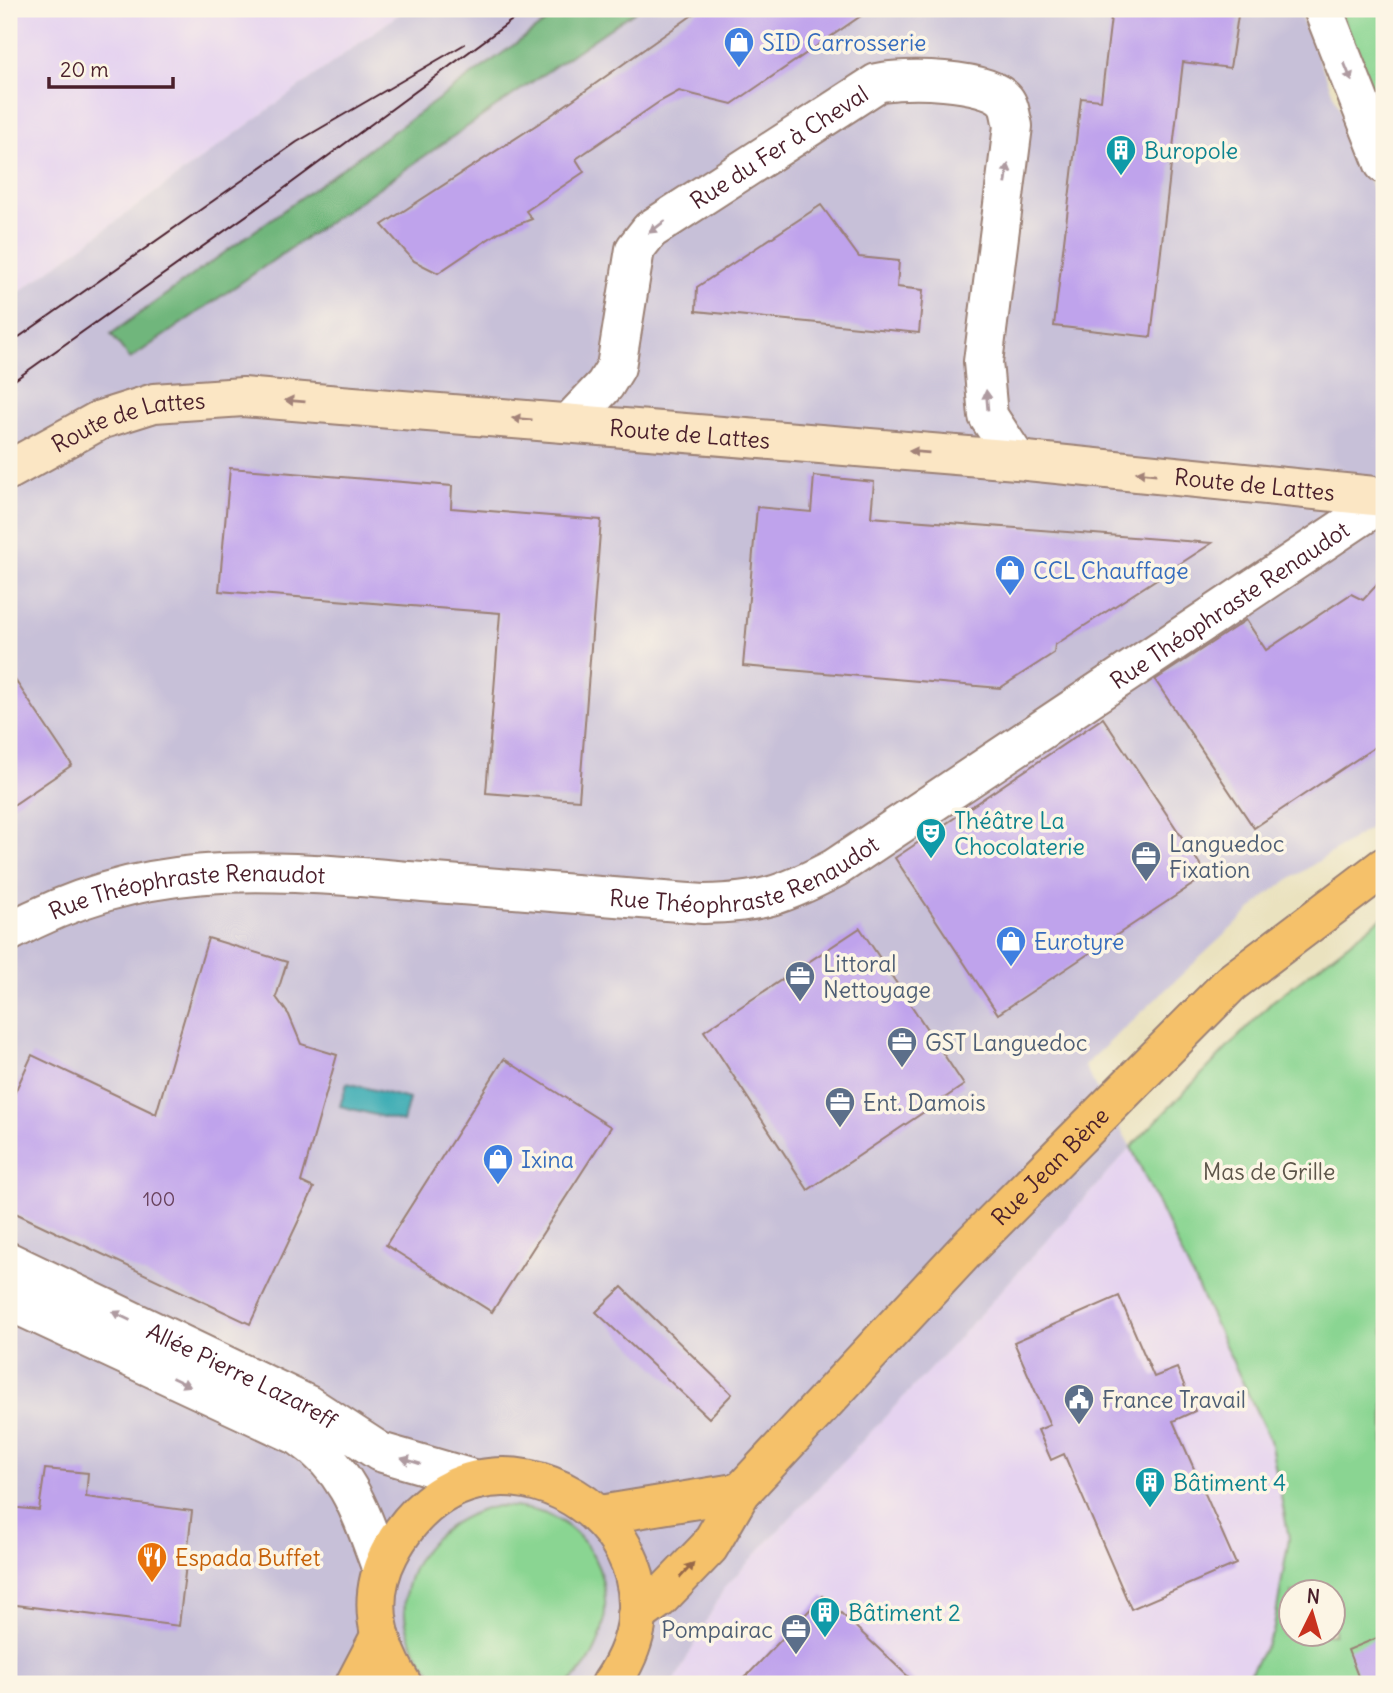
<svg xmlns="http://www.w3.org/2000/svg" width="1393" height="1693" font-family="Delius,sans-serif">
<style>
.built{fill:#e5d3f0}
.industrial{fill:#c7c0d8}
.green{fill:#8ad592;stroke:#6a7a5e;stroke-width:2;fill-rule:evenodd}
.forest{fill:#6fb67c;stroke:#5c6a54;stroke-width:2}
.water{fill:#39aab3;stroke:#42646f;stroke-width:2}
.building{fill:#bfa3ec}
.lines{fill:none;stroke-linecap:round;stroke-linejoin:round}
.street-casing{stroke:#9a8075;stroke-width:42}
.secondary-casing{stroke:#9a8075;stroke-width:42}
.primary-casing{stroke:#9a8075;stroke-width:42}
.street{stroke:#fff;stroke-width:38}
.secondary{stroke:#fbe6c4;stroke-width:38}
.primary{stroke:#f5c16b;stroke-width:38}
.tram{stroke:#4a1f2b;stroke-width:2}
.oneway{fill:#ae9aa0}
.oneway2{fill:#a28278}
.oneway3{fill:#976848}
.labels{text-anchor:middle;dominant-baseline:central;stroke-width:7;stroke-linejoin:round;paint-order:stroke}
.number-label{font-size:19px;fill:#67405b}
.shop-label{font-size:23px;fill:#366cbe;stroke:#fcf5e5;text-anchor:start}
.street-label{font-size:23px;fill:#4a1f2b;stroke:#fcf5e5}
.culture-label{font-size:23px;fill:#0d838f;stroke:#fcf5e5;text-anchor:start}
.service-label{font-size:23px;fill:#4e5e75;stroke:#fcf5e5;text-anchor:start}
.park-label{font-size:23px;fill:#5d564a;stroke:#fcf5e5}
.food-label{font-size:23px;fill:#c56008;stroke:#fcf5e5;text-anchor:start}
</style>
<rect width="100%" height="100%" fill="#fcf5e5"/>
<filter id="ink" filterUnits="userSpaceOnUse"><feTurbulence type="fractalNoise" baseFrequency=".0143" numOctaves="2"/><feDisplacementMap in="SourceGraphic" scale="14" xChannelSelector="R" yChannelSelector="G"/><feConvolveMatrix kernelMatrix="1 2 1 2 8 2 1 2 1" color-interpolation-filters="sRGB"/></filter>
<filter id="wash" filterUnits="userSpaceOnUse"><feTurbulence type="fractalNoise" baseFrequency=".00686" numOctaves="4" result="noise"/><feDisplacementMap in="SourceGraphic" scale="28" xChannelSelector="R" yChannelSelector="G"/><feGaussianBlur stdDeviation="1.57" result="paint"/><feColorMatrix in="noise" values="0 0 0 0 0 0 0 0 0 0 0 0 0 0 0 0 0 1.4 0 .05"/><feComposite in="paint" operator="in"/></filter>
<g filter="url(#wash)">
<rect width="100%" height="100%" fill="#eae2bf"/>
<g class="built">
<polygon points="9,9 406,9 9,300"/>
<polygon points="1131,1147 1270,1440 1289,1538 1273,1633 1244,1684 673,1684 724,1588 943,1355"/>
</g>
<polygon class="industrial" points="406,9 1298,9 1384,216 1384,819 1269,893 1084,1066 1131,1147 943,1355 724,1588 673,1684 9,1684 9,300"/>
<g class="green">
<polygon points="1339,9 1384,9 1384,123"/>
<path d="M1384 916V1684H1244L1273 1633 1289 1538 1270 1440 1131 1147 1273 1001ZM1292 1592H1334V1634H1292Z"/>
<path d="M498 1506C514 1507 530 1508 546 1514 616 1542 625 1640 567 1684H445C369 1623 408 1524 498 1506Z"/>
</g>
<polygon class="forest" points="564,9 638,9 130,359 111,334"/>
<polygon class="water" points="347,1083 409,1099 403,1122 340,1106"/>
<g id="blocks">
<g class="building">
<polygon points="701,9 871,9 732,104 679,91 659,102 576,159 584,172 526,211 532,219 499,232 438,273 414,261 382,225 547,118"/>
<polygon points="1112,9 1239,9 1230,68 1183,62 1151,337 1054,326 1081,98 1101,100"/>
<polygon points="821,205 859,257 899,261 897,287 923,290 919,333 696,311 697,287"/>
<polygon points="230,468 452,486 451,508 601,520 579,800 486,793 500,613 219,591"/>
<polygon points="814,476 874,482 871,517 1212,543 1055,645 1054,653 1000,688 743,666 757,507 811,512"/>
<polygon points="1384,577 1384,741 1254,828 1155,680 1246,620 1266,650 1351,594 1363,600"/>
<polygon points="9,671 72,765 9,808"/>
<polygon points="1103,718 1207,875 998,1014 895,858"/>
<polygon points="860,928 964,1085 808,1190 704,1031"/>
<polygon points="208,938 287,962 276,997 289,1015 301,1044 337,1055 301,1182 314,1188 250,1324 9,1210 9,1105 32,1055 156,1114"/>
<polygon points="504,1059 611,1127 492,1312 386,1245"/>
<polygon points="622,1287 732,1394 709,1418 596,1312"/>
<polygon points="1119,1296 1154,1377 1177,1368 1195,1411 1173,1421 1236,1564 1131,1609 1064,1454 1051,1460 1038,1430 1050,1425 1014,1342"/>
<polygon points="45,1469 88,1473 86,1497 192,1511 179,1626 9,1604 9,1507 39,1510"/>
<polygon points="823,1596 916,1684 739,1684"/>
<polygon points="1384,1635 1384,1684 1361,1684 1348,1650"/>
</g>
</g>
</g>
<g filter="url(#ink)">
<use href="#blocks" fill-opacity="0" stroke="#9a8075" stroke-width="2"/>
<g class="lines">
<g class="street-casing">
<g id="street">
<polyline points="1323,9 1384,164"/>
<path id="s1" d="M570 422 605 385 616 367 635 249 650 230 877 83C903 77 987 78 1005 100 1010 106 1011 119 1013 126L983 362 988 416 1017 460"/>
<path id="s2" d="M9 932C150 855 269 870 423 882 516 889 610 897 704 904 761 903 784 895 835 868L1384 501"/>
<path id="s3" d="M9 1262 308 1405 380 1452 476 1480"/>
<path d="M9 1301 299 1436C349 1470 361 1513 381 1567"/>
</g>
</g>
<g class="secondary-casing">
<g id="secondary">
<path id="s4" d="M9 470 100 420 154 403 243 397 1017 460 1384 497"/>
</g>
</g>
<g class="primary-casing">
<g id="primary">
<polyline points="600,1515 741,1492"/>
<path id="s5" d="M637 1615 659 1599 709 1547 741 1492 966 1250 1231 983 1384 867"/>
<polyline points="355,1684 379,1638"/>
<path d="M402 1684C377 1644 366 1598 389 1554 478 1382 718 1531 611 1684"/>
</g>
</g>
<use href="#street" class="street"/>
<use href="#secondary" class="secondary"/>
<use href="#primary" class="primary"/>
<g class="tram">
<polyline points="9,344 297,142 465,44"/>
<polyline points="9,384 278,193 527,9"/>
</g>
</g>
<defs><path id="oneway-solid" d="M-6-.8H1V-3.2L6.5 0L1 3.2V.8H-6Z" transform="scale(1.75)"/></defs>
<g class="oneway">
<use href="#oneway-solid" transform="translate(1348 72) rotate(68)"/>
<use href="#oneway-solid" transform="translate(1007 174) rotate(-83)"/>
<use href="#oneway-solid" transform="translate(657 227) rotate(143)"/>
<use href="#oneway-solid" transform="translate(987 400) rotate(-95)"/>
<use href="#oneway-solid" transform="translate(121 1316) rotate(-154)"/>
<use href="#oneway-solid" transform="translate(181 1382) rotate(25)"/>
<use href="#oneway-solid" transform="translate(411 1461) rotate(-163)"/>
</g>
<g class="oneway2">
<use href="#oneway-solid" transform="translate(295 401) rotate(-175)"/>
<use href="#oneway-solid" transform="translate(522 419) rotate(-175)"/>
<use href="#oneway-solid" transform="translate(919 452) rotate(-175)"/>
<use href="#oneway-solid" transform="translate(1146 473) rotate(-174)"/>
</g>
<use class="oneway3" href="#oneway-solid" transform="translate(687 1570) rotate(-47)"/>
</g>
<defs>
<g id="shop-pin" transform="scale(1.575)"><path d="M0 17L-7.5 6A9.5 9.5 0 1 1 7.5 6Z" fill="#3f7fe0" stroke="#fcf5e5"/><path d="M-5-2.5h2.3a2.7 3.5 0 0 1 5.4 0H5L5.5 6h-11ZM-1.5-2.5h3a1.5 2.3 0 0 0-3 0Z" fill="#fff"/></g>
<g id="building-pin" transform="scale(1.575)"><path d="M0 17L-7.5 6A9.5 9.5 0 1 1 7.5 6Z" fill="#0f9aa8" stroke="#fcf5e5"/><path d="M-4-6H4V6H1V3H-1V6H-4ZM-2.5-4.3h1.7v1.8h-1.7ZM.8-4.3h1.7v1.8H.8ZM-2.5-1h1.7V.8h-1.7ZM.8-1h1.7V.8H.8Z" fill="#fff"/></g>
<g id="theatre-pin" transform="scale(1.575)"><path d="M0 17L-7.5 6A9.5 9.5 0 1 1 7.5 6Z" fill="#0f9aa8" stroke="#fcf5e5"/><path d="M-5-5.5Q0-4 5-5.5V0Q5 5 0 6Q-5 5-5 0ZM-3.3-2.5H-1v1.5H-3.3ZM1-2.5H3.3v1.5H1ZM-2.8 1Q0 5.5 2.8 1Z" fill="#fff"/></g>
<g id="office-pin" transform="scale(1.575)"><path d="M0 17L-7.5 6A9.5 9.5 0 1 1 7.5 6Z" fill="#5c6f8a" stroke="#fcf5e5"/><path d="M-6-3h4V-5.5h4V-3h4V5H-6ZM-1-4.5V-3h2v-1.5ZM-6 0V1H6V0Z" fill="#fff"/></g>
<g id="civic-pin" transform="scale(1.575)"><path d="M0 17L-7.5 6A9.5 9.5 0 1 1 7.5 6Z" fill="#5c6f8a" stroke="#fcf5e5"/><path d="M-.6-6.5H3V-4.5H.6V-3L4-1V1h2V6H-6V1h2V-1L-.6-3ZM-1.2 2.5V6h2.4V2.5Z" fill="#fff"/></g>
<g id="restaurant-pin" transform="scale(1.575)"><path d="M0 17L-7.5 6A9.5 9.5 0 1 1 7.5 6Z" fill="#e8710a" stroke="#fcf5e5"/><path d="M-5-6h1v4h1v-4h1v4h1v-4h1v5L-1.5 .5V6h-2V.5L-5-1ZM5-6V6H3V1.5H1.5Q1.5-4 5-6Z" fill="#fff"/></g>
</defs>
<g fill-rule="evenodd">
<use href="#shop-pin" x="739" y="42"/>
<use href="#building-pin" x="1121" y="150"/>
<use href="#shop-pin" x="1010" y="570"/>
<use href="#theatre-pin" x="931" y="833"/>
<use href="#office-pin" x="1146" y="856"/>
<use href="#shop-pin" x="1011" y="941"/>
<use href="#office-pin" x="800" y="976"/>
<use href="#office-pin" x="902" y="1042"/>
<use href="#office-pin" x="840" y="1102"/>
<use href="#shop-pin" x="498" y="1159"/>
<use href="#civic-pin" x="1079" y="1399"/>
<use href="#building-pin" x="1150" y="1482"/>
<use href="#restaurant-pin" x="152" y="1557"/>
<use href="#building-pin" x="825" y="1612"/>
<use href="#office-pin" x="796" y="1629"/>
</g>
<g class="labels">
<g class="number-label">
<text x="159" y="1199">100</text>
</g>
<g class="shop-label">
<text x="762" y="42">SID Carrosserie</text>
<text x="1033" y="570">CCL Chauffage</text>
<text x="1034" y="941">Eurotyre</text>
<text x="521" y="1159">Ixina</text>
</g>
<g class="street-label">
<text stroke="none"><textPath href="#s1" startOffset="369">Rue du Fer à Cheval</textPath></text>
<text stroke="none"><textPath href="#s4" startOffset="131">Route de Lattes</textPath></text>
<text stroke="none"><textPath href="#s4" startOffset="698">Route de Lattes</textPath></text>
<text stroke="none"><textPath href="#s4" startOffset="1265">Route de Lattes</textPath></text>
<text stroke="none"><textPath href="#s2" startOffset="1318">Rue Théophraste Renaudot</textPath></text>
<text stroke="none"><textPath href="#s2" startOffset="752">Rue Théophraste Renaudot</textPath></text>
<text stroke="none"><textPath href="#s2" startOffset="186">Rue Théophraste Renaudot</textPath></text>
<text stroke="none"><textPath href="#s5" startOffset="612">Rue Jean Bène</textPath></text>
<text stroke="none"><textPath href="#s3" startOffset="259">Allée Pierre Lazareff</textPath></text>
</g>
<g class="culture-label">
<text x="1144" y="150">Buropole</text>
<text x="954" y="820">Théâtre La<tspan x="954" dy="26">Chocolaterie</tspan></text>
<text x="1173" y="1482">Bâtiment 4</text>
<text x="848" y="1612">Bâtiment 2</text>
</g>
<g class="service-label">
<text x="1169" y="843">Languedoc<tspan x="1169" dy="26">Fixation</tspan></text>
<text x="823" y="963">Littoral<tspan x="823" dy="26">Nettoyage</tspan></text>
<text x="925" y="1042">GST Languedoc</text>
<text x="863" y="1102">Ent. Damois</text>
<text x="1102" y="1399">France Travail</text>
<text x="773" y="1629" text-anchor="end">Pompairac</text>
</g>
<g class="park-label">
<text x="1269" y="1171">Mas de Grille</text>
</g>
<g class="food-label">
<text x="175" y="1557">Espada Buffet</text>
</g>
</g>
<rect width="1393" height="1693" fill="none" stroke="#fcf5e5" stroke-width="35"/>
<g transform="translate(1312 1613) rotate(5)"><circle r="33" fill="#fcf5e5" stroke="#b59f9b" stroke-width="2"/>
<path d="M0-5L12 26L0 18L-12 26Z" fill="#c8321e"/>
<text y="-10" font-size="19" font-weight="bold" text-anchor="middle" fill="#4a1f2b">N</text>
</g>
<path d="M49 77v10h124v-10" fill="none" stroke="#4a1f2b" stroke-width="3.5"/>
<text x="60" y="77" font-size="21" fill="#4a1f2b" stroke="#fcf5e5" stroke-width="5" paint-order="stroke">20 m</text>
</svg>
